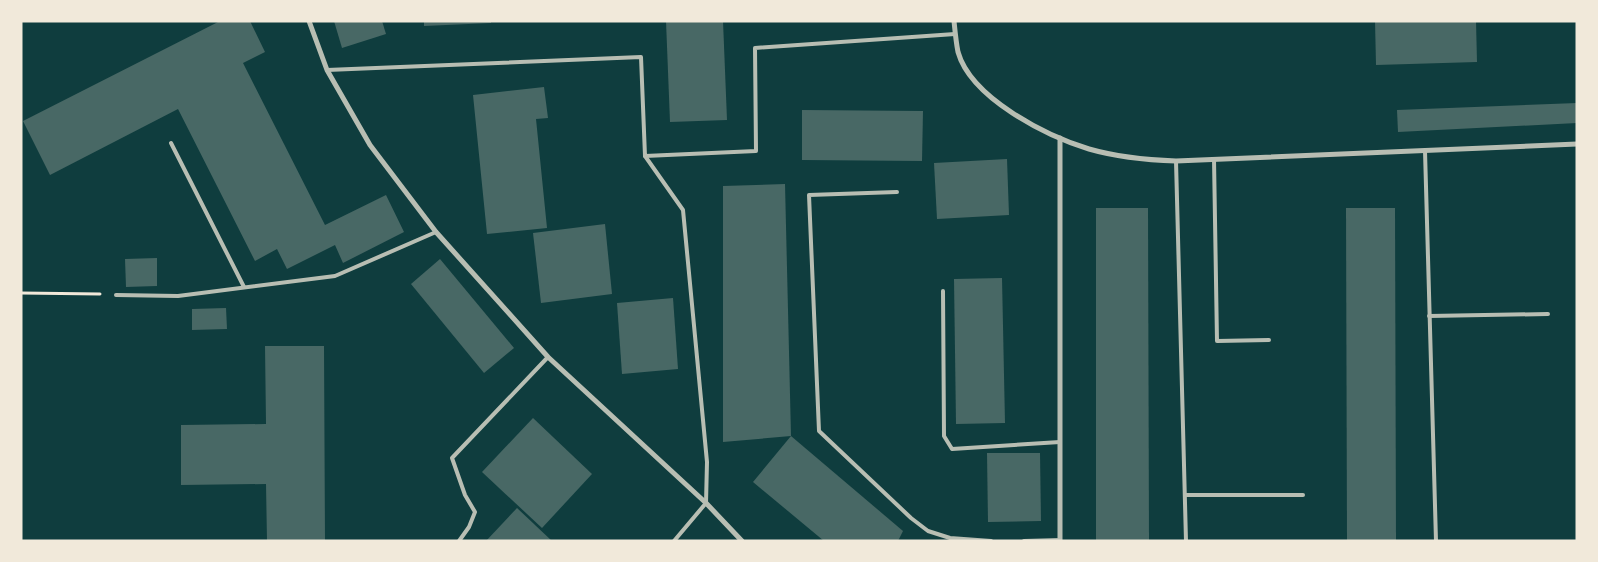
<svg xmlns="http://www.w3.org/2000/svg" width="1598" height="562" font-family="'Alegreya Sans',sans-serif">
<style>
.building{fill:#486865}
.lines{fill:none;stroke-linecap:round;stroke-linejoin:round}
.path{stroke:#f1e9da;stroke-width:3}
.service{stroke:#b8beb3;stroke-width:4}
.minor{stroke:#b8beb3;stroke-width:5}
</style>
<rect width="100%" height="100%" fill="#0f3d3e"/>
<g class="building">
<polygon points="220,21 250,21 265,52 243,63 325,225 386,195 404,232 343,263 335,245 287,269 277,249 255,261 178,109 50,175 23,121"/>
<polygon points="334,21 382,21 386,34 342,48"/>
<polygon points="424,21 491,21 491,23 424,26"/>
<polygon points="666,21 723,21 727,120 670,122"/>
<polygon points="1375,21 1476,21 1477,62 1376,65"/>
<polygon points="544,87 548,118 536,119 547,228 487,234 473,95"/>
<polygon points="1577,103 1577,123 1398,132 1397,110"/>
<polygon points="802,110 923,111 922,161 802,160"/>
<polygon points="1007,159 1009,215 937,219 934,163"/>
<polygon points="785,184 791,436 723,442 723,186"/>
<polygon points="1096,208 1148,208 1149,541 1096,541"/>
<polygon points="1346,208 1395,208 1396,541 1347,541"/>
<polygon points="605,224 612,294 541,303 533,233"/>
<polygon points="157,258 157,286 126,287 125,259"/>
<polygon points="440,259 514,348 484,373 411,284"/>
<polygon points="1002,278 1005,423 956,424 954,279"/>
<polygon points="673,298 678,369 622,374 617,303"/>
<polygon points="226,308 227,329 192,330 192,309"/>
<polygon points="265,346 324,346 325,541 267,541 266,484 181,485 181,425 266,424"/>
<polygon points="533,418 592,474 542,528 482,472"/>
<polygon points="791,436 903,531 898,541 824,541 753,482"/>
<polygon points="987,453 1040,453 1041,521 988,522"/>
<polygon points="517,508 552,541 486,541"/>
</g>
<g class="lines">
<polyline class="path" points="21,293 100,294"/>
<g class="service">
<polyline points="327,70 641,57 645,156 756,151 755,48 955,34"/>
<polyline points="171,143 244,287"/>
<polyline points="1425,151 1436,541"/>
<polyline points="645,156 683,210 707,462 706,503 674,541"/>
<polyline points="1214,159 1217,341 1269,340"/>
<polyline points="1176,161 1186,541"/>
<polyline points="897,192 809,195 819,431 911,518 928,531 950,538 991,541"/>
<polyline points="943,291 944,436 952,449 1060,442"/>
<polyline points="116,295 178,296 335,276 436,232"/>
<polyline points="1429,316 1548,314"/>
<polyline points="1185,495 1303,495"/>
<polyline points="459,541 469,527 475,512 465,495 452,458 548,357"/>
<polyline points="1024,541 1060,540"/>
</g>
<g class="minor">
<polyline points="309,21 327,70 370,145 436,232 548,357 706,503 742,541"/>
<path d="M954 21C955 31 956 42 958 52 971 98 1046 136 1089 149 1117 157 1147 160 1176 161L1577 144"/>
<polyline points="1060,541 1060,138"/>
</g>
</g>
<rect width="1598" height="562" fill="none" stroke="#f1e9da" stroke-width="45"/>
</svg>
